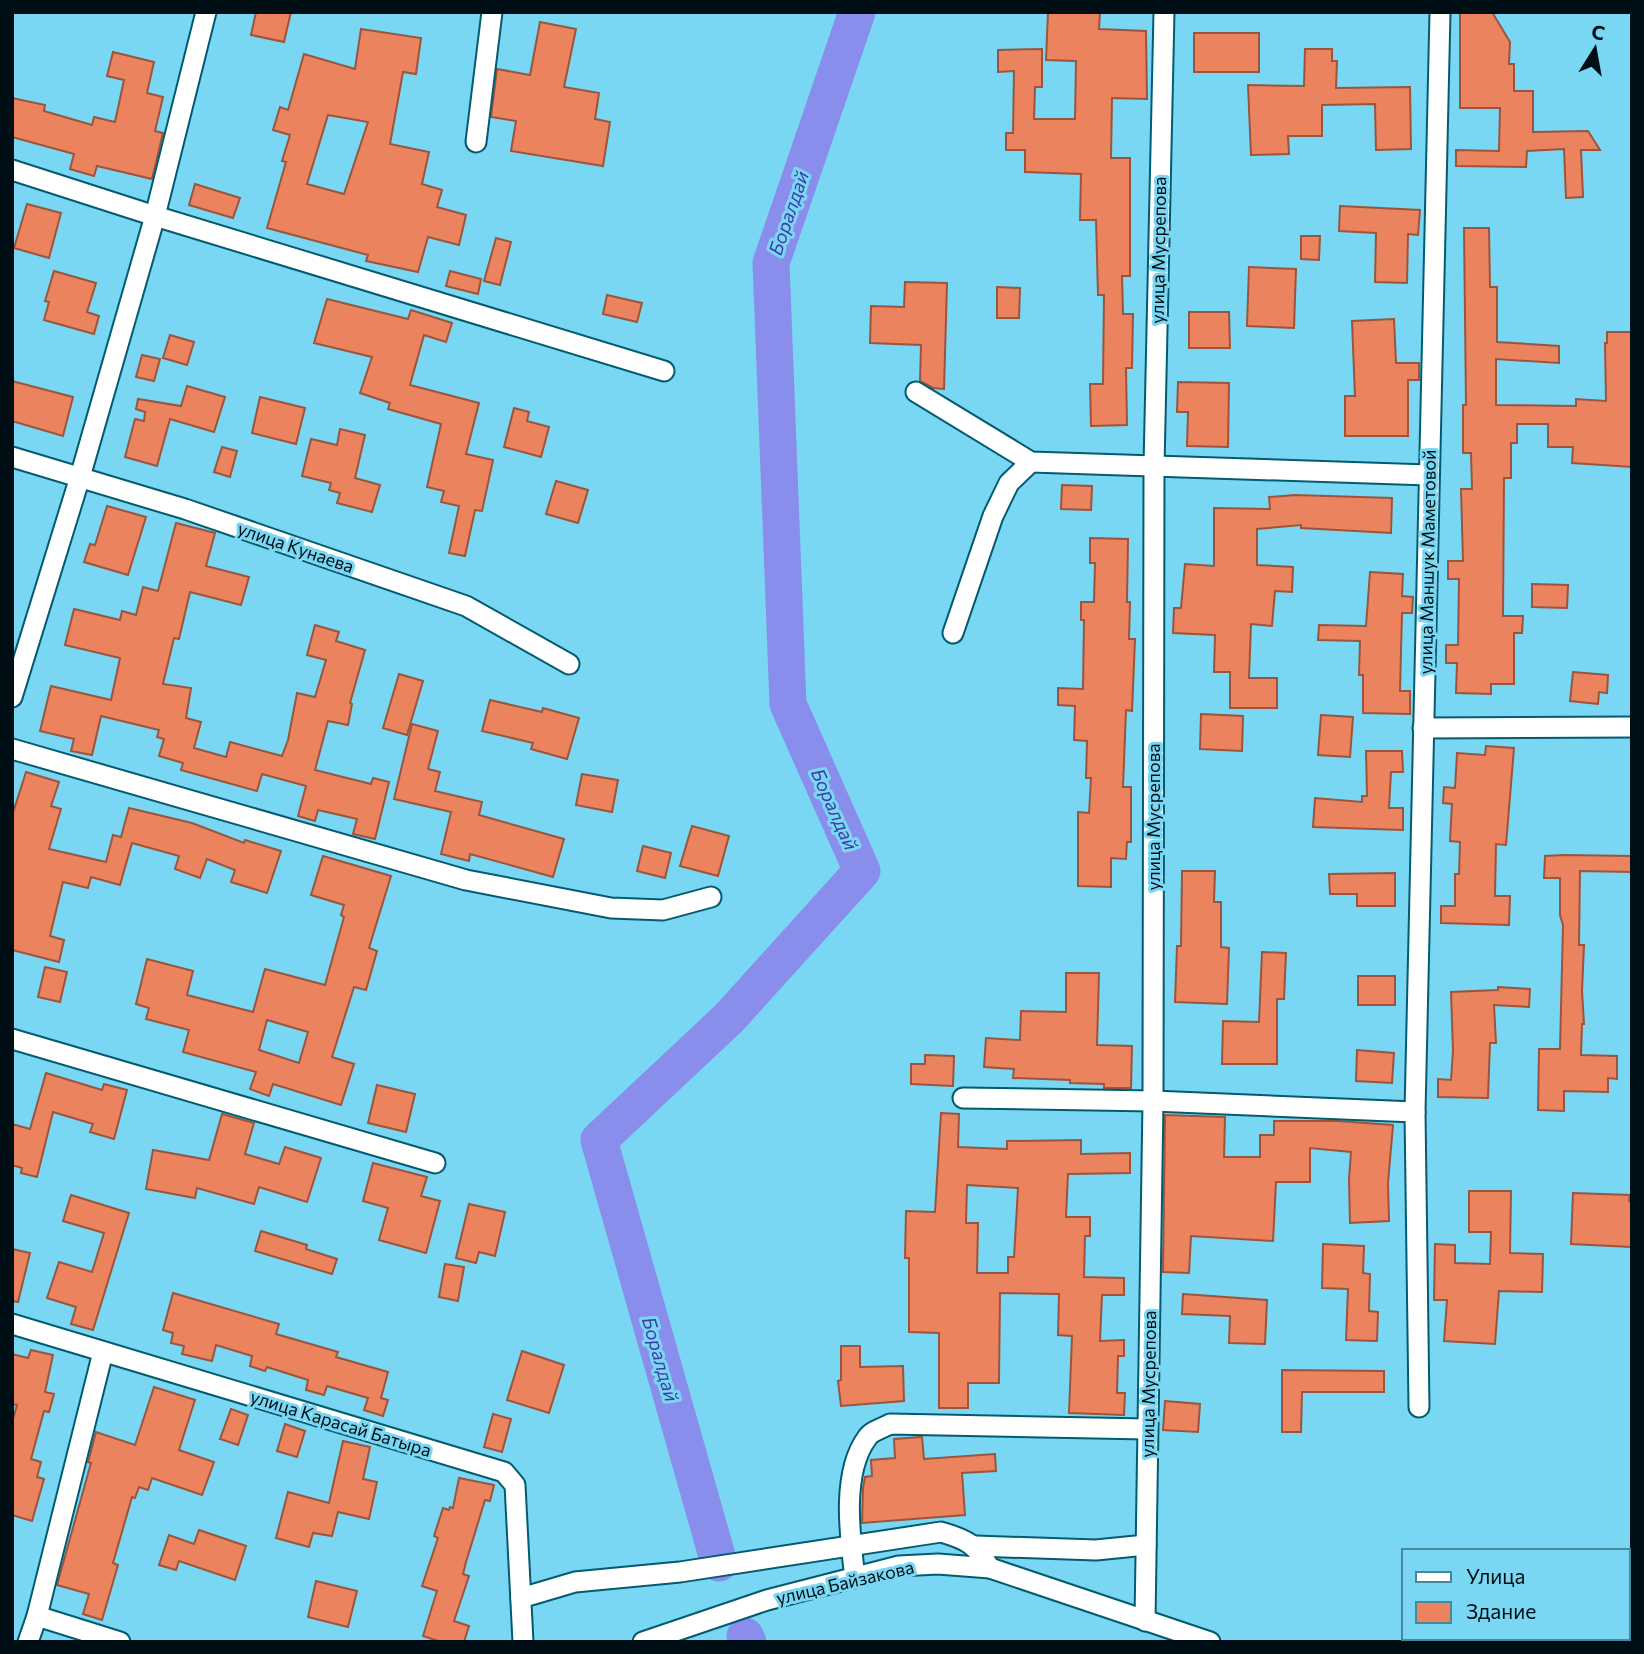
<svg xmlns="http://www.w3.org/2000/svg" width="1644" height="1654" font-family="Commissioner,sans-serif">
<style>
.lines{fill:none;stroke-linecap:round;stroke-linejoin:round}
.river{stroke:#898eed;stroke-width:37}
.building{fill:#ec835f;stroke:#99553d;stroke-width:2;fill-rule:evenodd}
.minor-casing{stroke:#035b6f;stroke-width:23}
.minor{stroke:#fff;stroke-width:19}
.labels{text-anchor:middle;dominant-baseline:central;stroke-width:6;stroke-linejoin:round;paint-order:stroke}
.street-label{font-size:18px;fill:#000f15;stroke:#79d7f3}
.water-label{font-size:19px;font-style:italic;fill:#423ba7;stroke:#79d7f3}
</style>
<rect width="100%" height="100%" fill="#79d7f3"/>
<g class="lines">
<g class="river">
<polyline points="713,1542 719,1563 599,1140 729,1018 862,871 788,704 771,263 857,12"/>
<polyline points="745,1636 748,1642"/>
</g>
</g>
<g class="building">
<polygon points="256,12 291,12 284,42 251,35"/>
<polygon points="1048,12 1100,12 1099,29 1146,31 1147,99 1112,98 1111,158 1130,158 1130,276 1122,276 1123,314 1133,314 1132,368 1126,368 1127,425 1091,426 1090,384 1103,384 1104,295 1098,295 1096,220 1080,220 1081,174 1025,172 1025,150 1006,150 1006,133 1013,133 1014,71 998,72 998,50 1042,49 1042,87 1035,87 1034,119 1075,119 1076,61 1046,60"/>
<polygon points="1460,12 1492,12 1510,42 1509,64 1514,64 1514,91 1533,91 1533,132 1588,131 1600,150 1581,150 1583,197 1566,198 1564,149 1527,151 1526,167 1456,166 1456,150 1499,151 1500,108 1460,108"/>
<polygon points="540,22 576,29 564,87 599,93 595,119 610,122 603,166 511,151 516,121 491,117 497,69 530,75"/>
<path d="M361 29 421 38 416 74 403 72 390 144 429 152 422 184 442 190 437 207 466 215 459 245 428 237 418 272 366 261 368 255 267 228 286 162 282 161 290 135 273 130 280 107 288 110 304 54 355 69ZM328 115 368 122 344 194 307 184Z"/>
<rect x="1194" y="33" width="65" height="39"/>
<polygon points="1305,49 1332,49 1332,61 1337,61 1336,88 1410,87 1411,149 1376,150 1375,104 1322,105 1322,136 1288,136 1289,154 1251,155 1248,85 1304,86"/>
<polygon points="113,52 154,62 147,93 163,97 155,131 163,133 152,179 97,166 94,176 70,169 74,154 12,137 12,98 45,105 44,111 92,125 94,117 115,122 124,80 107,76"/>
<polygon points="195,184 240,198 233,218 189,205"/>
<polygon points="27,204 61,213 49,258 14,248"/>
<polygon points="1340,206 1420,210 1418,235 1408,234 1407,283 1375,282 1376,233 1339,231"/>
<polygon points="1464,228 1489,228 1490,287 1497,287 1497,342 1559,346 1559,363 1496,359 1496,405 1576,406 1576,399 1606,401 1605,343 1607,343 1607,332 1632,332 1632,467 1572,463 1573,447 1548,447 1548,424 1517,424 1517,443 1511,443 1511,478 1504,478 1503,616 1523,616 1522,633 1514,633 1514,684 1491,684 1491,694 1456,693 1457,663 1446,663 1446,645 1458,645 1459,579 1448,579 1448,561 1463,561 1461,489 1472,489 1471,453 1463,453 1463,405 1466,405"/>
<polygon points="1301,236 1320,236 1319,260 1301,259"/>
<polygon points="496,238 511,242 500,285 484,281"/>
<polygon points="1249,267 1296,269 1294,328 1247,326"/>
<polygon points="54,271 96,283 87,312 99,316 94,334 44,320 49,302 45,301"/>
<polygon points="450,271 481,279 478,294 446,286"/>
<polygon points="905,282 947,283 944,389 933,388 920,381 921,345 870,343 871,306 904,307"/>
<polygon points="997,287 1020,288 1019,318 997,318"/>
<polygon points="607,295 642,303 637,322 603,314"/>
<polygon points="327,299 408,319 411,310 452,323 446,342 424,335 410,385 479,403 466,454 493,460 482,511 475,510 465,556 449,553 459,506 441,502 444,491 427,487 441,424 388,409 390,403 360,393 372,357 314,343"/>
<polygon points="1189,312 1229,312 1230,348 1189,348"/>
<polygon points="1394,319 1396,363 1419,363 1419,380 1408,380 1408,436 1345,436 1345,396 1355,396 1352,321"/>
<polygon points="170,335 194,342 187,365 163,358"/>
<polygon points="142,355 160,359 154,381 136,377"/>
<polygon points="12,381 73,397 63,436 12,421"/>
<polygon points="1178,382 1229,383 1228,447 1187,446 1188,412 1177,412"/>
<polygon points="187,386 225,397 214,432 170,419 157,466 125,457 135,419 144,421 145,412 136,409 138,399 181,406"/>
<polygon points="260,397 305,408 296,444 252,433"/>
<polygon points="514,408 529,412 527,421 549,427 541,457 504,447"/>
<polygon points="340,429 365,435 355,478 380,485 372,512 337,503 340,493 329,490 331,483 302,476 311,439 337,445"/>
<polygon points="222,447 237,451 230,477 214,472"/>
<polygon points="556,481 588,490 578,523 546,514"/>
<polygon points="1062,485 1092,486 1091,510 1061,509"/>
<polygon points="1295,495 1392,498 1391,533 1301,528 1301,525 1257,529 1257,565 1293,567 1292,592 1275,591 1272,626 1251,624 1249,678 1277,678 1277,708 1230,708 1230,672 1214,672 1215,635 1173,633 1174,608 1181,608 1185,564 1214,566 1214,508 1270,509 1269,497"/>
<polygon points="107,506 146,517 128,575 84,562 90,544 95,545"/>
<polygon points="176,523 215,533 206,566 249,577 241,605 190,592 179,639 174,638 163,684 191,688 186,718 201,722 194,748 226,757 230,742 282,756 288,740 297,693 315,697 326,660 307,655 315,625 339,632 336,641 365,650 350,703 352,704 348,725 328,721 315,770 371,784 373,778 389,782 375,839 353,834 357,819 318,810 315,821 298,816 306,786 262,774 257,791 181,770 183,763 159,756 164,739 157,737 159,730 101,716 92,755 71,751 74,739 40,731 51,686 111,700 120,658 65,645 74,609 120,620 122,611 136,615 143,587 158,591"/>
<polygon points="1090,538 1128,539 1127,602 1130,602 1129,639 1135,639 1132,711 1126,710 1123,787 1131,787 1131,842 1127,842 1126,859 1111,858 1111,887 1078,886 1078,812 1089,813 1091,778 1086,778 1087,741 1074,740 1075,706 1058,705 1058,688 1083,689 1084,620 1081,620 1081,602 1094,602 1095,563 1090,563"/>
<polygon points="1370,572 1403,574 1402,596 1413,597 1412,613 1402,613 1400,691 1410,691 1410,714 1363,713 1363,675 1359,675 1360,641 1318,640 1319,625 1366,626"/>
<polygon points="1532,584 1568,585 1567,608 1532,607"/>
<polygon points="1573,672 1608,675 1607,693 1599,692 1598,704 1570,701"/>
<polygon points="399,674 423,681 407,735 383,728"/>
<polygon points="490,700 542,712 543,708 579,718 567,759 531,749 533,743 482,731"/>
<polygon points="1201,714 1243,716 1242,751 1200,749"/>
<polygon points="1321,715 1353,717 1350,757 1318,755"/>
<polygon points="412,724 438,731 428,769 440,772 435,791 482,802 479,815 564,839 553,877 470,854 469,861 441,854 451,812 394,799"/>
<polygon points="1486,746 1514,748 1506,845 1496,844 1495,896 1510,896 1509,925 1441,923 1441,906 1455,906 1455,874 1459,874 1460,842 1450,841 1452,804 1443,803 1444,787 1455,788 1457,753 1485,755"/>
<polygon points="1366,751 1402,751 1403,772 1391,772 1389,808 1403,808 1403,830 1313,827 1315,798 1362,802 1362,796 1367,796"/>
<polygon points="26,772 59,782 51,806 61,809 49,849 106,862 113,835 121,837 129,808 192,823 244,843 245,840 281,851 267,893 231,882 235,870 207,859 200,878 175,869 179,856 132,843 120,885 91,877 88,888 63,882 50,936 64,940 59,962 12,950 12,816"/>
<polygon points="582,774 618,780 612,812 576,805"/>
<polygon points="692,826 729,836 718,876 680,866"/>
<polygon points="643,846 671,853 665,878 637,871"/>
<polygon points="1564,855 1632,856 1632,872 1580,871 1579,945 1584,945 1582,991 1584,1024 1582,1024 1581,1055 1617,1056 1617,1079 1608,1078 1608,1092 1564,1091 1564,1111 1538,1110 1539,1049 1560,1049 1563,925 1560,915 1560,878 1544,878 1545,856"/>
<path d="M323 856 391 876 369 948 377 951 366 990 354 987 332 1057 354 1064 341 1105 273 1084 269 1096 250 1089 256 1072 183 1052 189 1030 146 1019 149 1008 136 1004 147 959 193 971 187 995 253 1012 265 969 325 985 344 917 341 915 344 905 311 895ZM267 1020 308 1032 299 1063 259 1050Z"/>
<polygon points="1182,871 1215,871 1214,902 1221,902 1221,947 1229,948 1227,1004 1175,1002 1177,946 1181,946"/>
<polygon points="1395,873 1395,906 1357,906 1357,894 1330,894 1329,874"/>
<polygon points="1262,952 1286,953 1284,999 1277,999 1277,1064 1222,1064 1223,1021 1259,1022"/>
<polygon points="45,967 67,972 60,1002 38,997"/>
<polygon points="1066,973 1099,973 1097,1045 1132,1046 1131,1088 1104,1088 1104,1084 1070,1083 1070,1080 1013,1078 1014,1069 984,1067 986,1038 1020,1040 1021,1011 1066,1012"/>
<rect x="1358" y="976" width="37" height="29"/>
<polygon points="1498,987 1530,989 1529,1007 1494,1005 1496,1043 1490,1043 1488,1098 1438,1097 1438,1079 1451,1080 1453,1051 1451,992 1498,990"/>
<polygon points="1357,1050 1394,1053 1392,1083 1356,1081"/>
<polygon points="925,1055 954,1056 953,1086 911,1084 911,1064 925,1064"/>
<polygon points="46,1073 102,1090 104,1084 127,1090 114,1139 90,1132 93,1124 53,1112 37,1177 21,1173 22,1168 12,1165 12,1124 30,1129"/>
<polygon points="377,1085 415,1094 406,1132 368,1123"/>
<path d="M941 1113 959 1114 958 1147 1007 1149V1141L1081 1140V1154L1130 1153V1173L1068 1174 1066 1217H1090V1236H1085L1084 1277 1124 1278V1295H1102L1100 1341 1124 1340V1356H1118L1117 1393H1125L1124 1415 1069 1413 1072 1336 1058 1335 1059 1294 1000 1293 999 1383H968V1408H939V1333L909 1332V1258H905L906 1211 935 1212ZM967 1185 1018 1188 1014 1257H1008V1273H977L978 1223H966Z"/>
<polygon points="222,1114 254,1123 245,1154 279,1164 285,1147 321,1158 307,1202 259,1187 254,1204 197,1188 195,1198 146,1189 153,1150 209,1160"/>
<polygon points="1165,1115 1225,1117 1224,1157 1260,1157 1260,1135 1274,1135 1274,1121 1338,1121 1393,1125 1388,1183 1389,1221 1350,1223 1349,1179 1351,1152 1310,1148 1310,1182 1276,1182 1273,1241 1191,1236 1189,1273 1163,1272"/>
<polygon points="373,1163 427,1177 421,1196 440,1201 426,1253 379,1240 388,1208 363,1201"/>
<polygon points="1469,1191 1511,1191 1510,1253 1543,1254 1542,1292 1499,1291 1495,1344 1444,1341 1447,1300 1434,1300 1435,1244 1455,1245 1455,1263 1490,1264 1491,1232 1469,1232"/>
<polygon points="1573,1193 1630,1195 1629,1201 1632,1201 1631,1247 1571,1244"/>
<polygon points="71,1195 129,1213 93,1330 71,1324 76,1307 47,1298 59,1262 92,1272 104,1233 63,1221"/>
<polygon points="469,1204 505,1212 495,1256 479,1252 476,1263 456,1258"/>
<polygon points="261,1231 307,1245 306,1249 337,1259 332,1274 255,1251"/>
<polygon points="1323,1244 1364,1246 1363,1273 1370,1274 1369,1311 1378,1312 1377,1341 1346,1340 1348,1289 1322,1288"/>
<polygon points="12,1249 30,1253 18,1302 12,1301"/>
<polygon points="445,1264 464,1267 458,1301 439,1297"/>
<polygon points="173,1293 279,1324 276,1334 338,1352 336,1357 388,1372 381,1398 388,1400 383,1416 364,1410 368,1398 327,1386 324,1395 306,1390 308,1380 267,1367 265,1371 250,1366 252,1356 216,1345 212,1361 182,1354 184,1346 171,1343 173,1333 163,1330"/>
<polygon points="1183,1294 1267,1300 1265,1344 1229,1343 1230,1316 1182,1314"/>
<polygon points="841,1346 860,1346 860,1367 903,1366 904,1401 841,1406 838,1381 841,1380"/>
<polygon points="31,1350 53,1355 45,1392 54,1394 49,1412 44,1411 31,1459 41,1462 37,1477 44,1479 32,1521 12,1515 12,1423 17,1405 12,1404 12,1354 28,1358"/>
<polygon points="522,1351 564,1365 549,1413 507,1400"/>
<polygon points="1282,1370 1384,1371 1384,1392 1302,1392 1301,1432 1282,1432"/>
<polygon points="154,1387 195,1400 179,1450 214,1462 202,1495 152,1478 148,1490 139,1487 135,1498 132,1497 113,1563 118,1565 102,1620 83,1614 89,1594 57,1585 91,1463 88,1462 96,1432 135,1445"/>
<polygon points="1165,1401 1200,1404 1198,1432 1163,1430"/>
<polygon points="231,1409 248,1415 238,1445 220,1439"/>
<polygon points="493,1414 511,1419 502,1452 484,1447"/>
<polygon points="285,1424 305,1431 297,1457 277,1451"/>
<polygon points="920,1437 922,1437 924,1459 995,1454 996,1471 962,1473 965,1515 862,1523 863,1488 865,1477 872,1476 871,1460 895,1458 894,1439"/>
<polygon points="343,1441 370,1447 363,1479 377,1482 369,1519 338,1512 332,1536 313,1533 309,1547 276,1538 288,1492 329,1503"/>
<polygon points="459,1478 494,1485 490,1501 485,1500 466,1562 463,1574 469,1576 454,1621 469,1626 464,1642 441,1642 423,1636 437,1591 422,1586 438,1538 434,1536 443,1508 449,1510 450,1507 453,1508"/>
<polygon points="199,1530 246,1546 235,1580 179,1561 176,1570 159,1565 169,1535 194,1544"/>
<polygon points="316,1581 357,1591 348,1627 308,1617"/>
</g>
<g class="lines">
<g class="minor-casing">
<g id="minor">
<polyline points="476,142 492,12"/>
<polyline points="12,170 155,216 664,371"/>
<polyline points="916,392 1031,462 1429,475"/>
<polyline points="12,457 185,509 466,606 569,664"/>
<polyline points="953,633 993,516 1009,483 1031,462"/>
<polyline points="12,697 80,477 155,216 206,12"/>
<polyline points="1423,728 1632,727"/>
<polyline points="12,749 466,880 611,908 663,910 711,897"/>
<polyline points="12,1039 435,1163"/>
<polyline points="963,1098 1153,1101 1415,1112"/>
<polyline points="12,1324 504,1472 515,1485 523,1642"/>
<polyline points="1419,1407 1415,1112 1440,12"/>
<polyline points="976,1546 1096,1550 1146,1545"/>
<path d="M855 1578C850 1537 841 1473 867 1438 871 1431 883 1428 890 1424L1147 1429"/>
<path d="M521 1598 575 1582 680 1572 941 1532C968 1540 975 1544 990 1568"/>
<polyline points="37,1616 120,1642"/>
<polyline points="1145,1621 1153,1101 1154,466 1164,12"/>
<polyline points="28,1642 37,1616 103,1352"/>
<polyline points="643,1642 767,1600 899,1566 938,1564 990,1568 1210,1642"/>
</g>
</g>
<use href="#minor" class="minor"/>
</g>
<g class="labels">
<g class="street-label">
<text transform="translate(1158 250) rotate(-89)">улица Мусрепова</text>
<text transform="translate(296 547) rotate(19)">улица Кунаева</text>
<text transform="translate(1427 562) rotate(-89)">улица Маншук Маметовой</text>
<text transform="translate(1153 817) rotate(-90)">улица Мусрепова</text>
<text transform="translate(1148 1384) rotate(-89)">улица Мусрепова</text>
<text transform="translate(341 1423) rotate(17)">улица Карасай Батыра</text>
<text transform="translate(845 1582) rotate(-13)">улица Байзакова</text>
</g>
<g class="water-label">
<text transform="translate(788 213) rotate(-71)">Боралдай</text>
<text transform="translate(835 809) rotate(66)">Боралдай</text>
<text transform="translate(661 1359) rotate(74)">Боралдай</text>
</g>
</g>
<rect width="1644" height="1654" fill="none" stroke="#000f15" stroke-width="28"/>
<rect x="1402" y="1549" width="228" height="91" fill="#79d7f3" stroke="#49879a" stroke-width="2"/>
<rect x="1416" y="1572" width="35" height="10" fill="#ffffff" stroke="#49879a" stroke-width="2"/>
<text x="1466" y="1584" font-size="21" fill="#000f15">Улица</text>
<rect x="1416" y="1602" width="35" height="21" fill="#ec835f" stroke="#49879a" stroke-width="2"/>
<text x="1466" y="1619" font-size="21" fill="#000f15">Здание</text>
<g transform="translate(1595 49) rotate(11)" stroke="#79d7f3" stroke-width="5" paint-order="stroke">
<path d="M0-5L12 26L0 18L-12 26Z" fill="#000f15"/>
<text y="-10" font-size="19" font-weight="bold" text-anchor="middle" fill="#000f15">С</text>
</g>
</svg>
